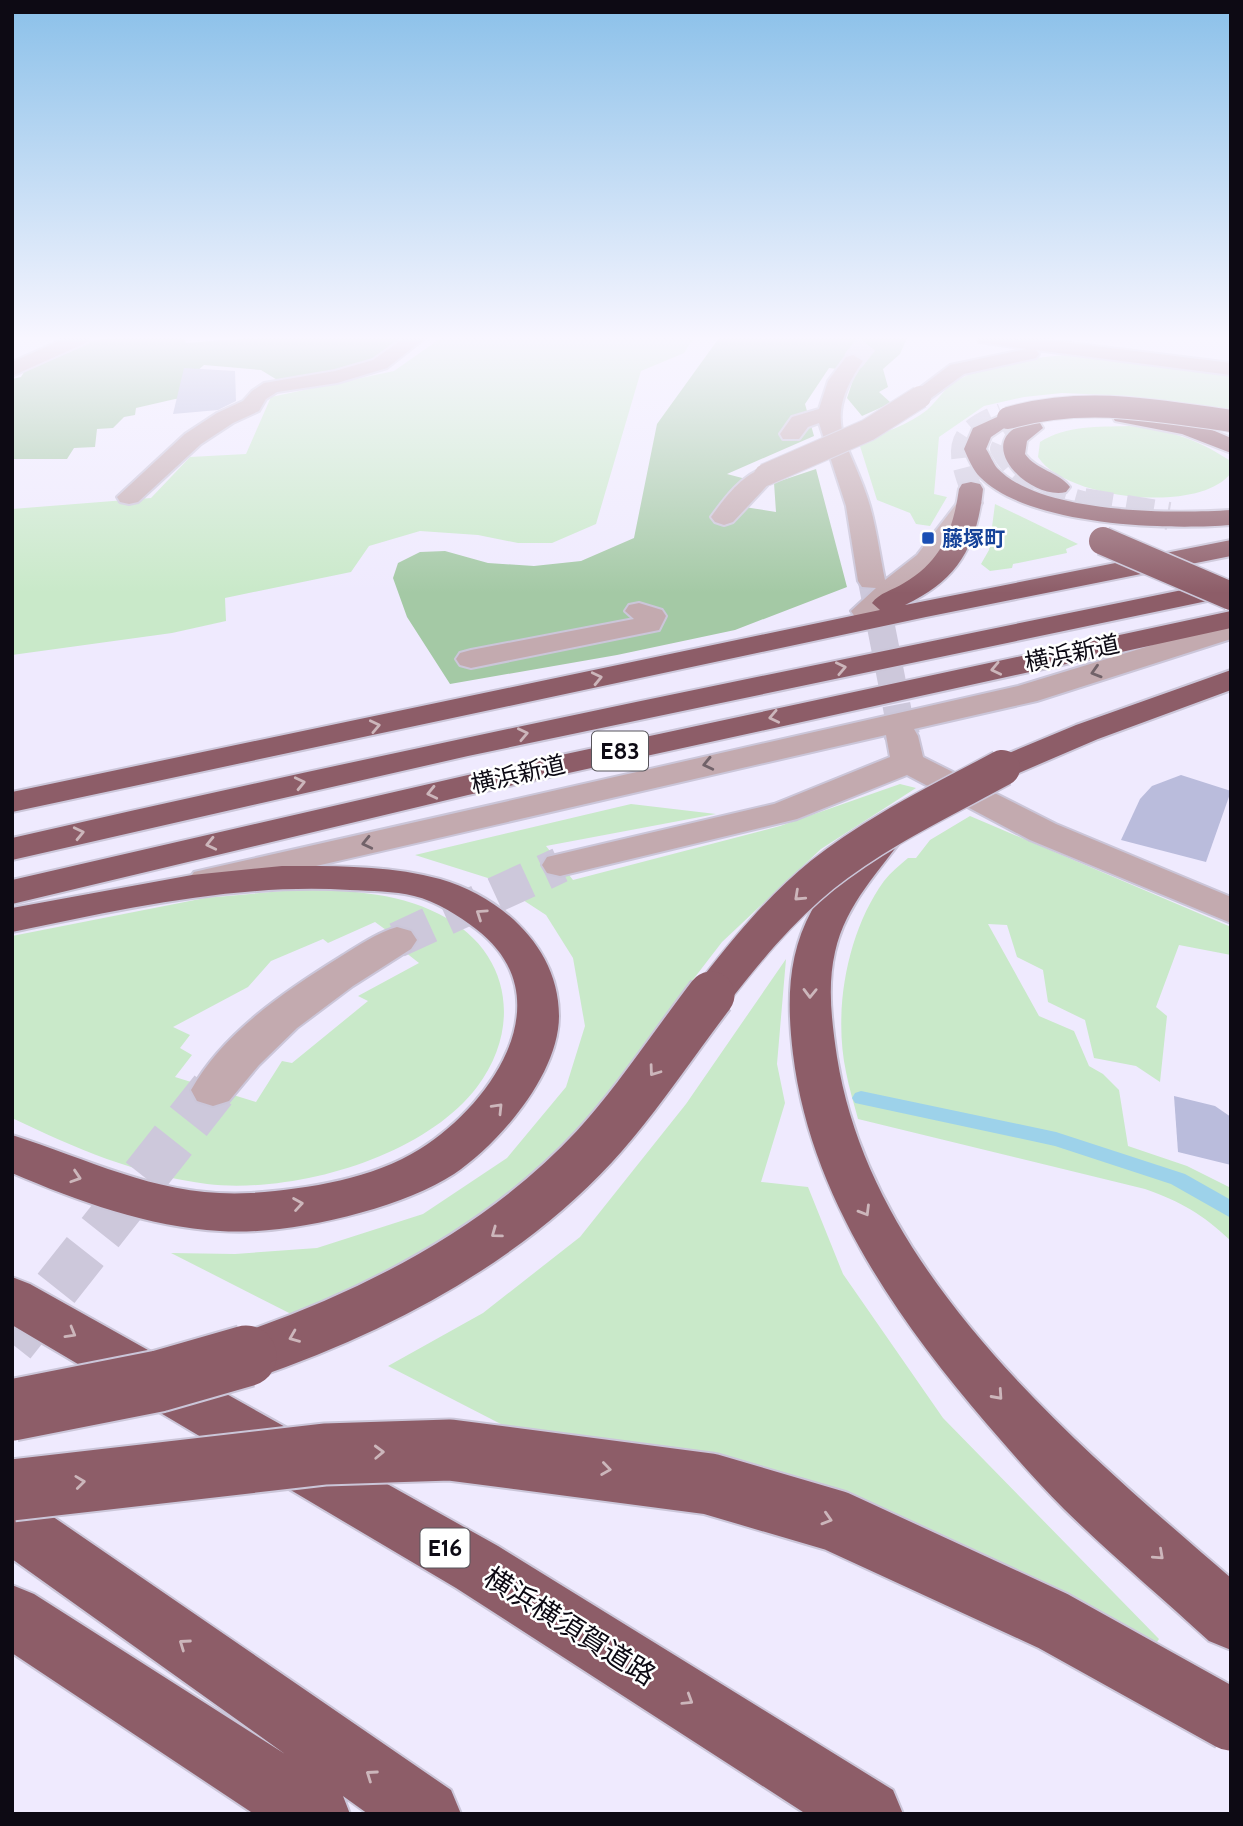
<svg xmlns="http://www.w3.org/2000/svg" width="1243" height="1826" font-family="Cabin,'Noto Sans JP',sans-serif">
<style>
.green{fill:#c9e9c9;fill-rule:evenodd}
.forest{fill:#a4c9a5}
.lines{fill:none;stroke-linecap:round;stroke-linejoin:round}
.stream{fill:#9dd2ea;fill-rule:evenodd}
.building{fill:#babcdc}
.minor-tunnel-far3{stroke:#cdc8db;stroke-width:22;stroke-dasharray:22 10;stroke-linecap:butt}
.minor-tunnel-far2{stroke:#cdc8db;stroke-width:28;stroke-dasharray:28 14;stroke-linecap:butt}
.minor-tunnel-far1{stroke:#cdc8db;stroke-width:36;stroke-dasharray:36 18;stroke-linecap:butt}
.minor-tunnel{stroke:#cdc8db;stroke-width:47;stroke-dasharray:47 24;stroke-linecap:butt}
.highway-tunnel-far1{stroke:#cdc8db;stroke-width:22;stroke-dasharray:22 10;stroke-linecap:butt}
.highway-tunnel{stroke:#cdc8db;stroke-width:28;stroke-dasharray:28 14;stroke-linecap:butt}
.minor-casing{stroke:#cbc6d9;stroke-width:4}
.highway-casing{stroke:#cbc6d9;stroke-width:4}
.minor{fill:#c3aaaf;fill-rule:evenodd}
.highway{fill:#8d5d68;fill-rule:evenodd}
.minor-bridge-casing{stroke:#cbc6d9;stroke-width:24;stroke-linecap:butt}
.highway-bridge-far4-casing{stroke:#cbc6d9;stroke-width:24;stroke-linecap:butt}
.highway-bridge-far3-casing{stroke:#cbc6d9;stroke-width:31;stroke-linecap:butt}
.highway-bridge-far2-casing{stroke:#cbc6d9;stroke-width:39;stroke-linecap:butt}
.highway-bridge-far1-casing{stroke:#cbc6d9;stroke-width:51;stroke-linecap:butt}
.highway-bridge-casing{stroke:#cbc6d9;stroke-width:65;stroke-linecap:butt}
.minor-bridge{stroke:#c3aaaf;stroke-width:22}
.highway-bridge-far4{stroke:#8d5d68;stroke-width:22}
.highway-bridge-far3{stroke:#8d5d68;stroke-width:28}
.highway-bridge-far2{stroke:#8d5d68;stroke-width:36}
.highway-bridge-far1{stroke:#8d5d68;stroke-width:47}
.highway-bridge{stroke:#8d5d68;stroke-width:61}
.oneway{stroke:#ccb6bb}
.oneway2{stroke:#716269}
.transit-dot{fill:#1a4fb4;stroke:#fff;stroke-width:2.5}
.labels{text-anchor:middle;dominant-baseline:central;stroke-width:5;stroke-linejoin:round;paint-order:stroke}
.far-transit-label{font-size:21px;font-weight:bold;fill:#164399;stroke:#fff;text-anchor:start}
.shield{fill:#fff;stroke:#56545a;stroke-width:2}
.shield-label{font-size:23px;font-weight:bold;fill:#0d0a14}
.street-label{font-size:24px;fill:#0d0a14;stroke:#fff}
.near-street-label{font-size:28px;fill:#0d0a14;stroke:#fff}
</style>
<rect width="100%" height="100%" fill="#efeafe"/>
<g class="green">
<polygon points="441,338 694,338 684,353 641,371 596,524 552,543 518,543 478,535 420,531 369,546 351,572 225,598 226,621 172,633 12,655 12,509 151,498 190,457 246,454 271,397 394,371"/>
<path d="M1074 354 1231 375V414L1131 396 1062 393 1024 397 984 406 939 437 934 494 947 497 930 526 916 524 910 513 877 500 859 443C881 433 909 425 927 410 938 401 945 386 958 380 992 361 1035 358 1074 354Z"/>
<path d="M1129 426C1169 431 1194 437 1229 460L1231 473C1199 515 1065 499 1038 457L1040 442C1067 425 1098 427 1129 426Z"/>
<polygon points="995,504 1078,544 1066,549 1067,553 1013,564 1012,568 990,571 981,564 989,550"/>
<polygon points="900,784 916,788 821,849 722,942 655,1029 565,1160 447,1246 301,1319 171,1253 235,1254 317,1248 423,1214 507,1158 566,1087 585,1026 573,958 546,915 491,879 415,855 631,804 716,814 546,846 573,880 780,826"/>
<path d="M970 816 1231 927V955L1179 945 1156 1007 1167 1016 1160 1082 1136 1066 1094 1058 1085 1020 1048 1002 1043 970 1017 957 1007 925 988 924 1039 1016 1074 1031 1089 1066 1103 1074 1119 1090 1128 1146 1187 1166 1231 1188V1241C1201 1213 1183 1203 1145 1189L858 1119C854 1104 849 1088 846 1072 833 1010 847 932 884 881 891 872 900 865 908 858H916L930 840Z"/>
<path d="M294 890C342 890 394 891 439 914 510 949 523 1026 477 1087 423 1158 293 1194 207 1184 137 1175 75 1148 12 1118V936L205 898ZM375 922 411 948 405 952 419 963 358 996 368 1001 292 1063 282 1061 256 1102 175 1077 192 1055 180 1048 190 1035 173 1027 248 987 271 961 323 939 328 943Z"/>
<polygon points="786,959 777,1064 785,1103 761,1182 808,1187 843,1274 943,1418 1159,1639 1148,1656 526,1437 388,1366 483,1313 580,1237 686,1104"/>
</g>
<g class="forest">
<polygon points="184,338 186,343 251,338 409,338 371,364 314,378 279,381 261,370 204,365 182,384 225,395 175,399 136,408 135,415 124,417 113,428 97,429 95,447 74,448 67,459 12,459 12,379 21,377 26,369 79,344 100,339"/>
<polygon points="719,338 907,338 900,354 883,369 888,387 879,392 891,403 862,416 847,398 856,371 829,368 805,404 814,436 727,474 746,479 726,504 776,512 774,483 816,469 847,587 735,630 617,655 450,684 407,617 393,578 398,563 420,552 445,551 488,563 534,566 581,561 634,538 657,424"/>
</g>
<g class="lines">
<polygon class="stream" points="861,1091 1056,1132 1185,1174 1231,1200 1231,1218 1171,1184 1055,1146 855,1103 852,1098 855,1093"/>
</g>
<g class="building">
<polygon points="184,368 235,371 236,401 218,410 173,414"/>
<polygon points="1181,775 1231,791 1206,862 1121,840 1140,799 1152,786"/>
<polygon points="1174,1096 1215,1106 1231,1117 1231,1165 1178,1152"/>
</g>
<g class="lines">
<polyline class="minor-tunnel-far3" points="853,361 871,338"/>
<polyline class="minor-tunnel-far2" points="872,581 899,718"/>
<g class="minor-tunnel-far1">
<polyline points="898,717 902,736"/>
<polyline points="397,940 560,865"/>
</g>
<polyline class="minor-tunnel" points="12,1344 213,1090"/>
<g class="highway-tunnel-far1">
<path d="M1025 425 1006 437 1001 449C1019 484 1054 495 1091 504"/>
<path d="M971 489C955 446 957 432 1002 414"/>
</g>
<polyline class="highway-tunnel" points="1084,502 1169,516"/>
<g class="minor-casing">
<g id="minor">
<polygon points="66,338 90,338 88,342 12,376 12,362"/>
<polygon points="404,338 425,338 387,368 337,383 277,392 266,399 259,411 233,423 201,444 138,502 129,504 120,502 117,497 185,434 217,413 243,401 252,391 264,383 335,371 373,360"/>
<polygon points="977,338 1030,338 1231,363 1231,375 1036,350 1039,354 1036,358 964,374 927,401 913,401 910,397 913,393 950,365 1026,349 979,342"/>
<path d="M853 355 863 361C818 425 852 443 870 506 877 531 880 556 885 580L917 555 961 498 970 496 979 498 982 503 935 567 875 617 865 619 855 617 851 611 876 588 862 587 858 581 846 506 819 423 808 427 799 439H783L780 434 792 417 819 409 828 381 846 357Z"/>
<path d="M765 468 773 470 777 475 733 522 724 525 715 522 711 517C724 499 743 473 765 468Z"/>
<polygon points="639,603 662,610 666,616 659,630 471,668 460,665 456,659 460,653 471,650 634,619 625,611 629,605"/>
<polygon points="1231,621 1231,639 1037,701 914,729 918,736 923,757 1056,824 1231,897 1231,923 1030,840 907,775 797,819 560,876 547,873 542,865 547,857 774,804 890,757 886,735 207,891 194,888 188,880 194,872 207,869 1018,686"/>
<path d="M397 927 411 931 417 940 411 949 353 986 297 1028 259 1065 229 1101 213 1106 197 1101 191 1090C223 1033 285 991 340 957 358 946 376 933 397 927Z"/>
</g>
</g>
<g class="highway-casing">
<g id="highway">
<polygon points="1123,410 1196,423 1231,438 1231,453 1182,434 1115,421 1112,416 1115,411"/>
<path d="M1008 412 1016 413 1019 418 991 437 986 449C990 455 993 463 997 468 1040 514 1172 514 1231 510V525C1165 530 1029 526 980 477 973 470 968 458 964 449L973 428Z"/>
<path d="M1032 421 1040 423 1043 428 1027 441 1025 454C1036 470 1059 472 1070 487L1066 492C1029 501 966 438 1032 421Z"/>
<path d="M971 482 980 484 983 489C977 546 958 580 905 605L1231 540V556L926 617 12 812V792L880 610 872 603C879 593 893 590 904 583 942 561 953 530 959 489L962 484Z"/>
<path d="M1231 580V596L468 756 12 860V838C417 745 824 663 1231 580Z"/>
<polygon points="1231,611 1231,628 468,795 12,904 12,880 468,775"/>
<polygon points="1231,670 1231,690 1098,739 1014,775 1002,778 990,775 985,768 990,761 1076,725"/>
<path d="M890 820 903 823 908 831C880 871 846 903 835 952 827 987 832 1023 837 1057 871 1274 1074 1442 1231 1578V1650L1209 1641C1161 1597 1111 1555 1064 1509 1037 1482 1011 1452 986 1423 896 1318 810 1195 793 1054 787 1004 787 955 812 910 826 885 863 827 890 820Z"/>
<path d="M282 866C334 866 389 865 440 879 502 897 559 948 559 1016 559 1074 499 1144 454 1174 399 1210 285 1236 220 1231 149 1227 77 1201 12 1173V1135C94 1161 161 1198 251 1193 307 1189 372 1179 420 1149 493 1103 565 997 476 929 459 916 436 901 414 896 394 891 371 891 350 890 236 883 123 909 12 932V908L192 875Z"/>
<polygon points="12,1277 30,1284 498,1546 893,1790 903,1814 806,1814 456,1588 12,1325"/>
<polygon points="12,1494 33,1503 451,1790 461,1814 368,1814 343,1796 350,1814 254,1814 12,1653 12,1585 34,1594 285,1754 12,1559"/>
</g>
</g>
<use href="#minor" class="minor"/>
<use href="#highway" class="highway"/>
<g class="minor-bridge-casing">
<polyline id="minor-bridge" points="765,475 868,430 920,397"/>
</g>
<g class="highway-bridge-far4-casing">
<path id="highway-bridge-far4" d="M1008 418C1083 396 1155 410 1231 421"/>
</g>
<g class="highway-bridge-far3-casing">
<polyline id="highway-bridge-far3" points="1103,541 1231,596"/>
</g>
<g class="highway-bridge-far2-casing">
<path id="highway-bridge-far2" d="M710 997C744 953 779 910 822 875 877 831 941 801 1002 768"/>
</g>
<g class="highway-bridge-far1-casing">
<path id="highway-bridge-far1" d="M241 1358C371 1314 499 1249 594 1147 637 1100 672 1046 711 995"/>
</g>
<g class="highway-bridge-casing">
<g id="highway-bridge">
<polyline points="12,1410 159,1381 246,1356"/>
<polyline points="12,1490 325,1454 450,1450 710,1484 836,1521 1053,1621 1231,1720"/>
</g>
</g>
<use href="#minor-bridge" class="minor-bridge"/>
<use href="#highway-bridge-far4" class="highway-bridge-far4"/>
<use href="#highway-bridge-far3" class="highway-bridge-far3"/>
<use href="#highway-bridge-far2" class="highway-bridge-far2"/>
<use href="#highway-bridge-far1" class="highway-bridge-far1"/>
<use href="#highway-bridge" class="highway-bridge"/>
</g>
<defs><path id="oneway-chevron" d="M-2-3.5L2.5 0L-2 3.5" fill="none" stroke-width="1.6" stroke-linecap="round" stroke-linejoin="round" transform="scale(1.75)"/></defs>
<g class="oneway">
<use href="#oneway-chevron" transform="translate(841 668) rotate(-12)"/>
<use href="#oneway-chevron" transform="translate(996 669) rotate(168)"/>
<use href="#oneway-chevron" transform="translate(597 678) rotate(-13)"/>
<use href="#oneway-chevron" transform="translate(774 717) rotate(168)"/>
<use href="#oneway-chevron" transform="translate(375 726) rotate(-12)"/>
<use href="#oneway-chevron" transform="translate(523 734) rotate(-12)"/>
<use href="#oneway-chevron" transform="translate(300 783) rotate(-13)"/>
<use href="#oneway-chevron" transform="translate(432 793) rotate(167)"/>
<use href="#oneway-chevron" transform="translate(79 833) rotate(-13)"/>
<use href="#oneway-chevron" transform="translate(211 844) rotate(167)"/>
<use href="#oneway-chevron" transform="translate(799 896) rotate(137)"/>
<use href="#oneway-chevron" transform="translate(481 914) rotate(-146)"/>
<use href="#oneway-chevron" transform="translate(810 993) rotate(91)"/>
<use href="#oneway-chevron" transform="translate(654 1071) rotate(126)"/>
<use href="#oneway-chevron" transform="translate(498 1108) rotate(-46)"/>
<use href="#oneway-chevron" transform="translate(76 1177) rotate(18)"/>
<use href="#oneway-chevron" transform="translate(298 1204) rotate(-9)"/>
<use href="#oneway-chevron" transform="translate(865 1211) rotate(59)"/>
<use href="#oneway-chevron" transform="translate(496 1233) rotate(144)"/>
<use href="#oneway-chevron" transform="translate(71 1333) rotate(30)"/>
<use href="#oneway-chevron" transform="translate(294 1337) rotate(158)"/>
<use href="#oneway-chevron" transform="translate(998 1395) rotate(48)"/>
<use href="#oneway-chevron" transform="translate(379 1452) rotate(-2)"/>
<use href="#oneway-chevron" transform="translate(606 1469) rotate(8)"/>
<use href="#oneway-chevron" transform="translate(80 1482) rotate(-7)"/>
<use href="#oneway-chevron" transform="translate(827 1519) rotate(17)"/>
<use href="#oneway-chevron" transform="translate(1159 1555) rotate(42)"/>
<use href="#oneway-chevron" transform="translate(184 1644) rotate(-145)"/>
<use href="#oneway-chevron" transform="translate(688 1700) rotate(32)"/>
<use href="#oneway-chevron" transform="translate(371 1775) rotate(-145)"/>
</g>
<g class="oneway2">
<use href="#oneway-chevron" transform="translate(1096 672) rotate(163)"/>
<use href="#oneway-chevron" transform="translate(708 764) rotate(167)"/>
<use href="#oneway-chevron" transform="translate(367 843) rotate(167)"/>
</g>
<linearGradient id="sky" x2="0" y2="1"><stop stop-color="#8ac0e9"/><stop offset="0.57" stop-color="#f8f6ff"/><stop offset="1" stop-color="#f8f6ff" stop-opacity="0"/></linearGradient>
<rect width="1243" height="593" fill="url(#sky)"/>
<rect class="transit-dot" x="921" y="531" width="14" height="14" rx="3.5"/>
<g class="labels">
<g class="far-transit-label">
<text x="942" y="538">藤塚町</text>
</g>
<g class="shield">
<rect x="592" y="731.5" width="56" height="39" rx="5"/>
<rect x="420.5" y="1528.5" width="49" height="39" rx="5"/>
</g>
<g class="shield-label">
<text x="620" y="751">E83</text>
<text x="445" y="1548">E16</text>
</g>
<g class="street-label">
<text transform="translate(1072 653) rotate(-12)">横浜新道</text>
<text transform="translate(518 774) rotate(-13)">横浜新道</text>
</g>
<g class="near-street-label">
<text transform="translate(570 1626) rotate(32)">横浜横須賀道路</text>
</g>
</g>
<rect width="1243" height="1826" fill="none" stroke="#0d0a14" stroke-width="28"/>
</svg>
